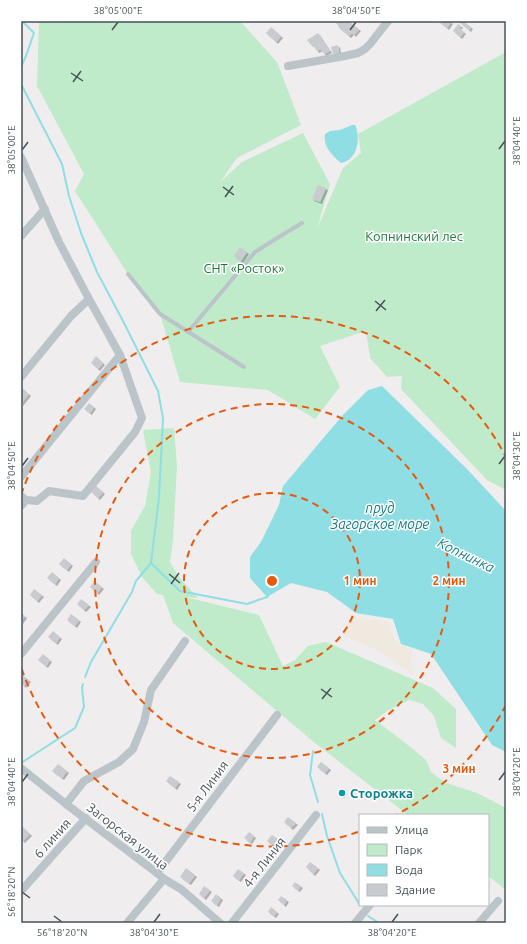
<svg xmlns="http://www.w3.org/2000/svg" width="527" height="944" font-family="Ubuntu,sans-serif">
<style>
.green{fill:#bfebca}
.sand{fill:#f0e9df}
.water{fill:#8fdee4}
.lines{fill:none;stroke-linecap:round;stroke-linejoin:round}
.stream{stroke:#8fdee4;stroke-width:2}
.building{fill:#c8cbcf;filter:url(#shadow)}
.lane{stroke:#bac4c9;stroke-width:4}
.street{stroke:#bac4c9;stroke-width:8}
.ticks{fill:none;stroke:#475359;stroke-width:1.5}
.ring{fill:none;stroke:#e8590c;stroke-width:2;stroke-dasharray:7 5}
.culture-dot{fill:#0f9aa8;stroke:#fff;stroke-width:1.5}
.labels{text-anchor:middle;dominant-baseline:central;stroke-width:3;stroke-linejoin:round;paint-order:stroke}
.park-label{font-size:13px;fill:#1e743e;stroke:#fff}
.street-label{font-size:13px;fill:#475359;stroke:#fff}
.culture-label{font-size:13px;font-weight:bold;fill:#0d838f;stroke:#fff;text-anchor:start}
.water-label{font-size:14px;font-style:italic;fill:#177e86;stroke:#fff}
.centre{fill:#e8590c;stroke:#fff;stroke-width:2}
.ring-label{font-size:12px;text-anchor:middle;font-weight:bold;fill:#e8590c;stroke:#fff;stroke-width:3;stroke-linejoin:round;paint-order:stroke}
.neatline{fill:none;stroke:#475359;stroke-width:1.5}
.ticks-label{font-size:10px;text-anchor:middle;fill:#475359}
</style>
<defs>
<filter id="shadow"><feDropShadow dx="2" dy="2" stdDeviation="0" flood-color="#0004"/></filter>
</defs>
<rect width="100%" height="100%" fill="#f0edee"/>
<g class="green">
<polygon points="39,21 240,21 277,62 301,125 237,158 220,182 242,162 303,133 330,184 317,229 343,168 361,153 358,134 506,52 506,490 487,480 401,389 402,376 387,377 370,358 366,331 320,346 340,387 315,419 268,390 180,382 160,314 128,274 75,191 84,174 37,86"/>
<polygon points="174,428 177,466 173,540 170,562 179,577 198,598 185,597 259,615 283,666 295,660 308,646 326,642 433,688 456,709 456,748 441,738 434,716 423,704 409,700 387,711 375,720 403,741 426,760 431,772 446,783 477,793 506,808 506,890 488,876 488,815 408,815 315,743 173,623 163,595 157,594 142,577 131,554 131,531 145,506 151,472 143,430"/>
</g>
<path class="sand" d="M351 616 368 621 374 619 389 623C392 641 397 644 413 650L411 663 413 675 381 652 342 635Z"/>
<g class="water">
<path d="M352 125H355C361 138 358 160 341 163 332 155 323 147 325 134L330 131 340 130Z"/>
<polygon points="382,386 468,470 506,511 506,752 492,745 431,654 401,644 393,619 356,613 327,592 291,583 267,597 250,578 250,557 261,542 279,505 283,486 342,416 368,390"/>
</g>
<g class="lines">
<g class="stream">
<polyline points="21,67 26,56 34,33 22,21"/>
<polyline points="21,84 62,164 69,196 81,233 97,272 123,321 158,391 163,418 159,497 151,563 180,591 247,604 267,597 268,596"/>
<polyline points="85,677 91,662 132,592 136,581 151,563"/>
<polyline points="313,751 310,775 318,802"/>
<polyline points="21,763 75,728 84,707 82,688 83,684"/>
<polyline points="322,814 327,836 340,873 360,905"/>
<polyline points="368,916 379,923"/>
</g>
</g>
<g class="building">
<polygon points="338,21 348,21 359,29 354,35 352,33 349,36 338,27 339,26 336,23"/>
<polygon points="438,21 449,21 451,22 447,28"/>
<polygon points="461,21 463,21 471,27 469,30 459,22"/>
<polygon points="458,24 461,26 459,28 464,32 460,37 453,31"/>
<polygon points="271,27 281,36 276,42 266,33"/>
<polygon points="318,33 330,51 324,54 321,49 317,51 312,44 311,45 307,40"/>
<polygon points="338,45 339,52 333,54 331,47"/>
<polygon points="318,185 326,188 320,202 312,199"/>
<polygon points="240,247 247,252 241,261 234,256"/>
<polygon points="96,356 103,363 98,369 91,363"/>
<polygon points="21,387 29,394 21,404"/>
<polygon points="89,403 94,407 90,413 84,409"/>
<polygon points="96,486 103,492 98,498 91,492"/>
<polygon points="64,558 71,564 67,570 59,564"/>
<polygon points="52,572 59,578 55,584 47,578"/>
<polygon points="94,581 102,587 97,593 90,587"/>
<polygon points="34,589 42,595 37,601 30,595"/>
<polygon points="81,599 89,605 84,610 77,604"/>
<polygon points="21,613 25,616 21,622"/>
<polygon points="71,614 79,620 75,626 67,620"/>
<polygon points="53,631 60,637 56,643 48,637"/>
<polygon points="43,654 50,660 46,666 38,660"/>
<polygon points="21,674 29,680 24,686 21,683"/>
<polygon points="321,762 329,768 325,773 317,767"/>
<polygon points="58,764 67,771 62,778 52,771"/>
<polygon points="170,776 179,782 175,788 166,781"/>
<polygon points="342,790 345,792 342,796 339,794"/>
<polygon points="288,817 296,823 291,828 284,822"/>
<polygon points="23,827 30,834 23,841 21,839 21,828"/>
<polygon points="249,832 254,836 250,842 244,838"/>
<polygon points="272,835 278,839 273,846 267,841"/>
<polygon points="310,862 318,868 313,874 306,867"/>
<polygon points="186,868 195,875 189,883 180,877"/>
<polygon points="238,869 244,873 239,880 233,876"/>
<polygon points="295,882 301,886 298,890 292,886"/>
<polygon points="204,886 210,890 204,898 199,894"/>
<polygon points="216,894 221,898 217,905 211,901"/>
<polygon points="281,896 287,900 284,905 278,900"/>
<polygon points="271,907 277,912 274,916 268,912"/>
</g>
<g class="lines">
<g class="lane">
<polyline points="128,274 160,314 244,367"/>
<polyline points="188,332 255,252 274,240 302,223"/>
</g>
<g class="street">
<polyline points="288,66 345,56 358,53 365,49 370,44 388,21"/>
<polyline points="21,157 59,242 89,299 120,355 142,418 135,432 83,496 49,491 37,501 26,500 21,496"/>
<polyline points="21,236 45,209"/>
<polyline points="21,377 71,316 89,299"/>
<polyline points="21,477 120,355"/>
<polyline points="21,506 26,500"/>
<polyline points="21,654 96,562"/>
<polyline points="21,768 66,804 157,873 164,879 181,889 220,923"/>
<polyline points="66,804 84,781 119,762 133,749 144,722 151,690 185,641"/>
<polyline points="157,873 277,715"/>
<polyline points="21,891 86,818"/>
<polyline points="127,923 164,879"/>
<polyline points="232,923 316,815"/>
<polyline points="355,923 370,905"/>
<polyline points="479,923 498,901"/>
</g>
</g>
<path class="ticks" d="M112 30 118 22M350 30 356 22M71 73 83 81M73 82 81 71M499 149 505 141M22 150 28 142M223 187 234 195M225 197 233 186M375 301 386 310M376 311 385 300M499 464 505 456M22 466 28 458M169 574 180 583M171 584 179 573M321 689 332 697M322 699 331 688M499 780 505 772M22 782 28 774M22 892 30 898M54 916 62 922M154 922 160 914M392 922 398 914"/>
<g class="ring">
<circle cx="272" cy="581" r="88"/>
<circle cx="272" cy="581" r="177"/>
<path d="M506 705A265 265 0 0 1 396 815M358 832A265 265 0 0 1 21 667M21 495A265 265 0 0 1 506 457"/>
</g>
<circle class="culture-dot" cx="342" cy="793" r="4"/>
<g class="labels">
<g class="park-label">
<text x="414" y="236">Копнинский лес</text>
<text x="244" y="268">СНТ «Росток»</text>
</g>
<g class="street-label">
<text transform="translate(207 786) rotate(-53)">5-я Линия</text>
<text transform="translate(128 836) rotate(38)">Загорская улица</text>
<text transform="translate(52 838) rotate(-48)">6 линия</text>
<text transform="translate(264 862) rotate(-52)">4-я Линия</text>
</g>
<g class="culture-label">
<text x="350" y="793">Сторожка</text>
</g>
<g class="water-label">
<text x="380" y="508">пруд<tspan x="380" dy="16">Загорское море</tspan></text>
<text transform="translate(466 555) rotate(26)">Копнинка</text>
</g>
</g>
<circle cx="272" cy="581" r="6" class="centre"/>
<g class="ring-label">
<text x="360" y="585">1 мин</text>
<text x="449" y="585">2 мин</text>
<text x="459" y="773">3 мин</text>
</g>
<rect width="527" height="944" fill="none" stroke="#ffffff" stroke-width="44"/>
<rect x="359" y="814" width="130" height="92" fill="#ffffff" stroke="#b5babd"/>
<rect x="367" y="827" width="20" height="6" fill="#bac4c9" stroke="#b5babd"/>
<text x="395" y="834" font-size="12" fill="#475359">Улица</text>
<rect x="367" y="844" width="20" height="12" fill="#bfebca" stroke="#b5babd"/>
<text x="395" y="854" font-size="12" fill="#475359">Парк</text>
<rect x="367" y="864" width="20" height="12" fill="#8fdee4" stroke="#b5babd"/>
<text x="395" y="874" font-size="12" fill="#475359">Вода</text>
<rect x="367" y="884" width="20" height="12" fill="#c8cbcf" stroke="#b5babd"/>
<text x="395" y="894" font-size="12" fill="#475359">Здание</text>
<rect x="22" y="22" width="483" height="900" class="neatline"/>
<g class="ticks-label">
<text x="118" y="14">38°05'00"E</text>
<text x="356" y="14">38°04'50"E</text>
<text transform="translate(516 141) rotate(-90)" y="4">38°04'40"E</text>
<text transform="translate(11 150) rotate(-90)" y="4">38°05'00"E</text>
<text transform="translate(516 456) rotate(-90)" y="4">38°04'30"E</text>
<text transform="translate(11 466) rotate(-90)" y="4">38°04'50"E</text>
<text transform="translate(516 772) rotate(-90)" y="4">38°04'20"E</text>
<text transform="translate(11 782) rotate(-90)" y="4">38°04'40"E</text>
<text transform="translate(11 892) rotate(-90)" y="4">56°18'20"N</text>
<text x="62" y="936">56°18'20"N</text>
<text x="154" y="936">38°04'30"E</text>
<text x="392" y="936">38°04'20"E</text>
</g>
</svg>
